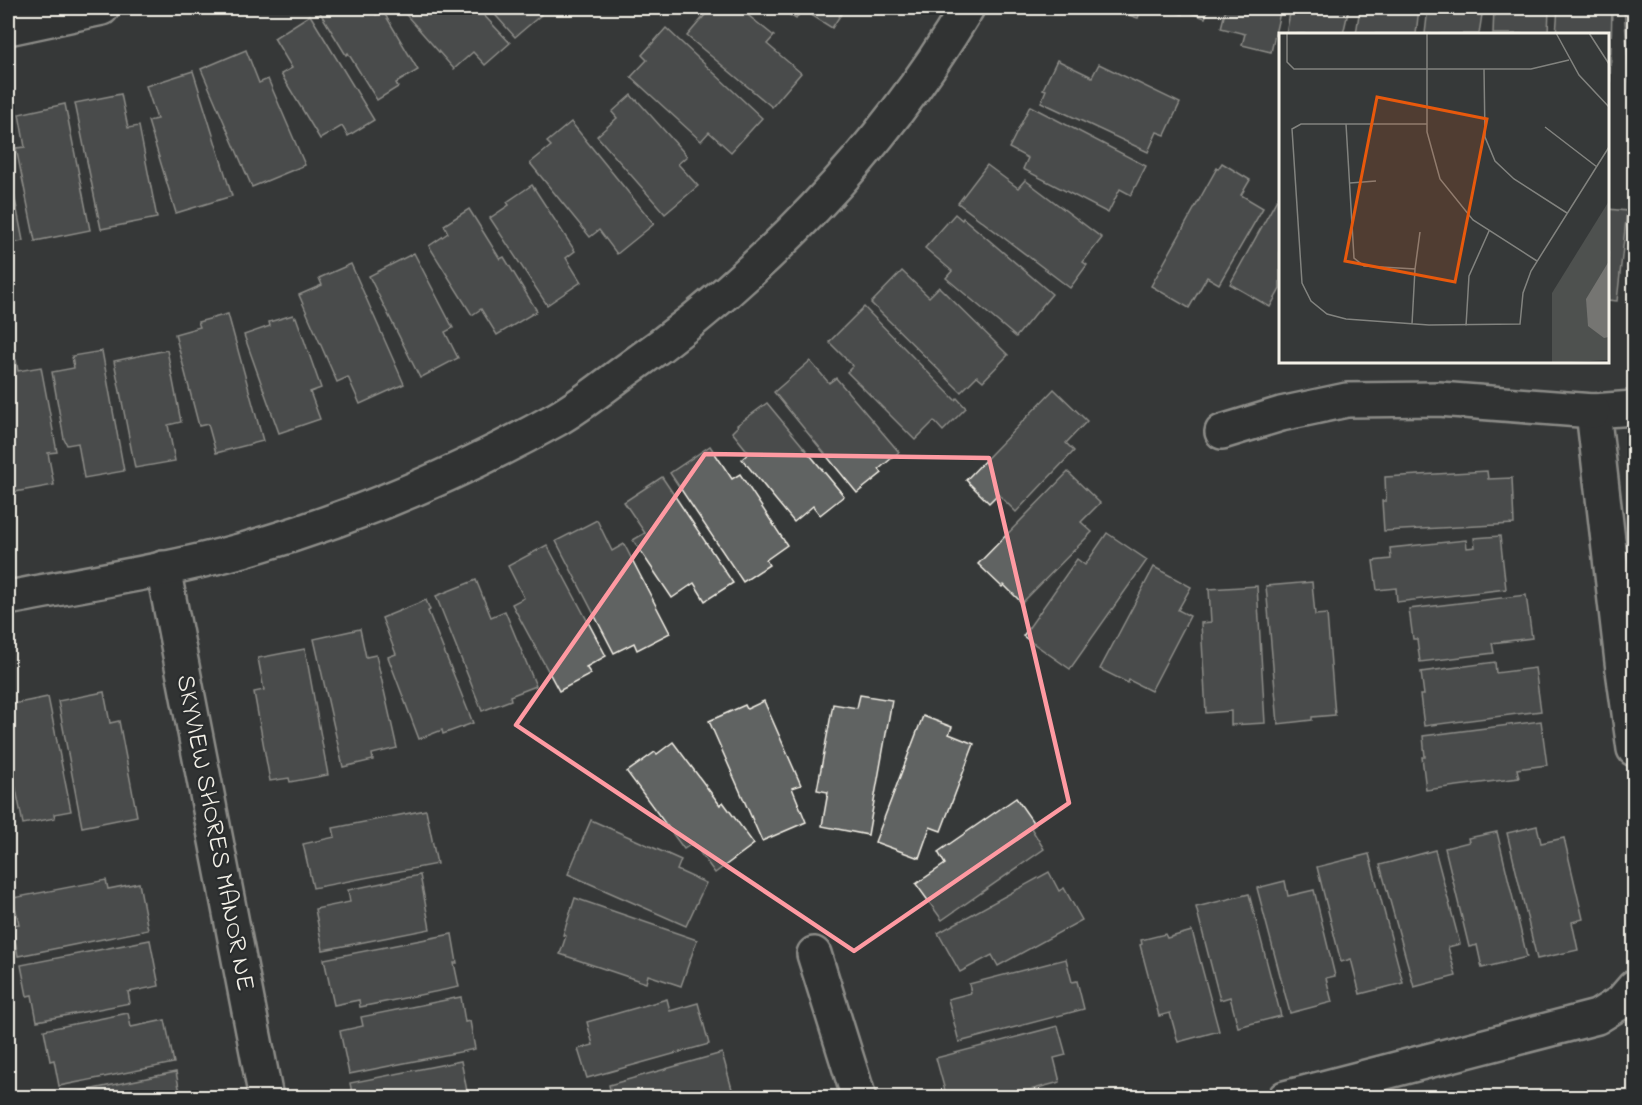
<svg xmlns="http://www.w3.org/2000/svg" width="1642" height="1105" font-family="'Indie Flower',sans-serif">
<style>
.building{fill:#616362;stroke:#f4f1e8;stroke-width:1.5}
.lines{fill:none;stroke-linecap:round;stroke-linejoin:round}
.minor-casing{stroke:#f4f1e8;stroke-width:38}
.minor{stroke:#2a2d2e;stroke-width:33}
.marked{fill:none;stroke:#ff9aa2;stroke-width:4.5;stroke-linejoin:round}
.labels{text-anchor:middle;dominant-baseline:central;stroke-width:4.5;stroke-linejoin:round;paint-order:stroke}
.street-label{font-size:26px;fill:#f4f1e8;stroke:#2a2d2e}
.inset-road{fill:none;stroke:#82837f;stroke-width:1.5}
.view{fill:#e8590c;fill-opacity:0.15;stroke:#e8590c;stroke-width:3}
.inset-edge{fill:none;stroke:#f4f1e8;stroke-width:3}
</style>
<rect width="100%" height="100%" fill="#363939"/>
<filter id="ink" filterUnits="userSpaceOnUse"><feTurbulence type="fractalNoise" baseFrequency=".0167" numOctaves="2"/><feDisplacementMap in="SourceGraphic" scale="12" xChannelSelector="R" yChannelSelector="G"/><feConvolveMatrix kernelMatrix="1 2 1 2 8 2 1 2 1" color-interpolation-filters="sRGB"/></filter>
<g filter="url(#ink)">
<g class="building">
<polygon points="324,8 372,8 376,15 383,11 418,70 396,83 398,87 377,100 348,53 346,55 319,11"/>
<polygon points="400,8 477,8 510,43 485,65 473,52 454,69"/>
<polygon points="489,8 534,8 541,15 515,37"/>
<polygon points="711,8 739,8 774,36 767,44 801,73 772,107 687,36"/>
<polygon points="779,8 845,8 832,28 802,9 796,19"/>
<polygon points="1107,8 1142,8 1138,18"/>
<polygon points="1163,8 1209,8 1205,18 1183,10 1182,14"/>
<polygon points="1226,8 1281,8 1271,52 1242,45 1245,34 1221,28"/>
<polygon points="1291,8 1349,8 1343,34 1286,34"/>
<polygon points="1360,8 1419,8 1416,34 1356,34"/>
<polygon points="1428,8 1483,8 1479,34 1425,34"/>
<polygon points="1494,8 1549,8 1548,34 1493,34"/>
<polygon points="1558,8 1612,8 1610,87 1608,87 1608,34 1556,34"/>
<polygon points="1624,8 1634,8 1634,100 1631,100"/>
<polygon points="310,15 374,120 348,136 342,126 320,139 281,74 292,68 274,38"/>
<polygon points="666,28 762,118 731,152 709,132 701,141 631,77 647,60 642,55"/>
<polygon points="246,50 259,83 268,79 305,165 252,187 201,69"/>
<polygon points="1057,60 1092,77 1099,64 1180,103 1165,135 1157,132 1148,152 1041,102 1046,90 1043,89"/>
<polygon points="193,71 232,196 176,213 148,121 157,119 146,86"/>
<polygon points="121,94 128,128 139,126 157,218 101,229 75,103"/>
<polygon points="631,95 636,101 637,100 687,156 678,164 698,186 665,214 597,136 617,118 612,112"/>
<polygon points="65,104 90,230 35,241 16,148 25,147 19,114"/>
<polygon points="1030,106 1146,166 1131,195 1120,189 1108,213 1023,169 1028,158 1009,148"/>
<polygon points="571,122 654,224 617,254 599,230 590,237 530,163 551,146 547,142"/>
<polygon points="8,163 23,241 8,244"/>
<polygon points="1222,163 1250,180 1241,195 1263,208 1219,284 1207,277 1189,308 1151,286 1217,168 1218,169"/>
<polygon points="987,165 1018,188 1025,180 1102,238 1083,262 1087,265 1070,288 958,203"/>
<polygon points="532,185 575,251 566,258 581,282 547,305 490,218 509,205 507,202"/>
<polygon points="1280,194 1280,289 1270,307 1230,284"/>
<polygon points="469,209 500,259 504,257 537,311 497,335 481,309 472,315 429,246 448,233 444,225"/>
<polygon points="1608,209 1627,211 1617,301 1608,300"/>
<polygon points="955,214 962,220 963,218 1052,294 1016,337 946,278 952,271 925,248"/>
<polygon points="414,253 453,328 445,332 458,358 420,378 369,276"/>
<polygon points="351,264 404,384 360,404 348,377 337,382 299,295 322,285 319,278"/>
<polygon points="902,271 929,297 939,287 1008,355 983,381 977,376 961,392 871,303"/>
<polygon points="864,307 955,400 957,398 966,408 943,431 934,421 915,440 847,372 853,366 829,342"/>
<polygon points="228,314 263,441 216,453 208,424 199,426 175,334 200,327 198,322"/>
<polygon points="293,315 294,318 296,317 321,388 310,392 320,419 279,433 244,335 270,326 269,322"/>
<polygon points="167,350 181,422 168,425 175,461 135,468 114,361"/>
<polygon points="102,351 124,471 84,478 78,443 67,445 64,439 52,372 74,368 72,356"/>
<polygon points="16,360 18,371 41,367 57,452 48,453 54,485 9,493 8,361"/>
<polygon points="810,361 829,383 836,378 899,452 879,469 882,473 857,493 774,392"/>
<polygon points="1054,389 1087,421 1066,443 1074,451 1016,512 998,494 989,503 966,480"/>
<polygon points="767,403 844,496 820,515 813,506 794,522 742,459 749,453 732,432 738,426 737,425"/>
<polygon points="710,446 732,479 740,474 787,545 766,560 769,565 743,582 670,473"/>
<polygon points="1487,471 1488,479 1512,478 1514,524 1384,531 1382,501 1386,501 1385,477"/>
<polygon points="1068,472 1100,503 1081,522 1092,532 1022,603 1004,585 1002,587 978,564"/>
<polygon points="662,477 733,583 705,601 694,583 672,598 633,540 645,533 624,502"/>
<polygon points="597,520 612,551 624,544 670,633 637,650 634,643 614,653 556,541"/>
<polygon points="1107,533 1147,560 1070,669 1023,636 1077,559 1085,565"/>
<polygon points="1500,536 1506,589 1397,602 1396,588 1377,590 1373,561 1391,559 1390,548 1466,540 1467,548 1475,547 1474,538"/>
<polygon points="547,545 606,656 586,667 591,674 559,691 512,604 524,598 508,566"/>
<polygon points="1154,567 1191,587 1178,610 1190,616 1151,691 1129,680 1128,683 1100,669"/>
<polygon points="476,580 491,617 505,611 536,686 510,696 511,700 482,711 436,596"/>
<polygon points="1312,582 1315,615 1327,614 1335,715 1312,717 1312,720 1278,724 1266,586"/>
<polygon points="1257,586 1265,723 1231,725 1231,711 1206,713 1201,623 1211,622 1209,589"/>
<polygon points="1526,595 1532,638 1492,643 1494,653 1420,662 1417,639 1413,639 1409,609"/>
<polygon points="426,600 430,610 428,611 473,723 443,734 442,730 419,739 388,657 396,654 382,618"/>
<polygon points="360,629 366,657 376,655 397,748 372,754 373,760 343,767 314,639"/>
<polygon points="305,649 328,775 290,782 289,778 270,781 254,692 264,690 258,658"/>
<polygon points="1495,662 1496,673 1535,668 1541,711 1424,726 1420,695 1424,695 1421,672"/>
<polygon points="104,692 110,723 119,721 137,816 82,827 58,701"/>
<polygon points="860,695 892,700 868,835 822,826 828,792 817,790 833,704 857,708"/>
<polygon points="48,697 71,811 54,814 55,818 23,824 8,750 8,740 14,739 8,705"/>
<polygon points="764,701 801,785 792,788 806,822 762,841 709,721 745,705 747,709"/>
<polygon points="923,716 952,727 949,734 974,744 941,831 930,827 919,858 875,842"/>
<polygon points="1541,721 1547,765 1517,769 1519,778 1426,790 1422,757 1425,757 1423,736"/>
<polygon points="673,742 720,805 723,802 754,844 715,873 693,843 684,849 627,772 655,752 657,754"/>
<polygon points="1016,798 1035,825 1031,828 1044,849 942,920 916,884 945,864 938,852"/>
<polygon points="426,810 437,864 313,888 303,844 335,837 333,828"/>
<polygon points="591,820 681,860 677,870 706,883 686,926 568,874"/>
<polygon points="1537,826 1541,843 1564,838 1583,919 1572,922 1578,950 1537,959 1507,833"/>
<polygon points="1497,832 1527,957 1482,968 1477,945 1469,947 1445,848 1469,842 1468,838"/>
<polygon points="1435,850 1460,944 1448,947 1456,976 1414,987 1380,865"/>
<polygon points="1369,854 1403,983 1360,994 1351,959 1341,962 1317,867"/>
<polygon points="1049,872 1059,891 1064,888 1082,920 998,966 992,955 960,972 938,933"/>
<polygon points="420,875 430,929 323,950 315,909 350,902 348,890"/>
<polygon points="106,880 108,889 139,883 148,930 18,956 12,925 19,924 13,898"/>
<polygon points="1285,881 1288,896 1314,890 1335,976 1326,978 1332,1002 1290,1013 1257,888"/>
<polygon points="1249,894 1281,1016 1238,1027 1230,997 1220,1000 1196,907"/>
<polygon points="575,898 697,940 681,986 648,975 646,983 560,954 566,936 563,935"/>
<polygon points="1192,931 1219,1031 1178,1042 1170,1013 1159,1016 1140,945 1142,944 1141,940 1165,934 1167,938"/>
<polygon points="452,934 457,963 454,963 459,987 360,1007 359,1000 334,1005 324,959"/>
<polygon points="150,940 159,986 128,992 130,1003 37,1021 32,995 27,996 21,965"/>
<polygon points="1066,959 1072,982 1077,981 1084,1009 959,1042 948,999 971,993 969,984"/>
<polygon points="461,997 465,1022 470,1021 475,1049 349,1074 340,1031 363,1026 361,1017"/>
<polygon points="667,999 670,1011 698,1003 709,1044 587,1078 578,1049 593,1045 587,1022"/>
<polygon points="128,1013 131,1027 165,1020 174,1063 59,1086 54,1060 50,1061 44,1030"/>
<polygon points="1058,1026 1066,1055 1054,1058 1060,1082 1000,1098 979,1098 978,1093 960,1098 947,1098 936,1058"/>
<polygon points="722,1053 732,1089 703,1098 612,1098 609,1085"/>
<polygon points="461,1061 467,1091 463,1092 465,1098 353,1098 350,1083"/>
<polygon points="176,1072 181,1098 49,1098"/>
</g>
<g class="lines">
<g class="minor-casing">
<g id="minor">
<polyline points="8,28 102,8"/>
<polyline points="1634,408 1593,411 1623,670 1634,749"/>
<polyline points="1222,432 1281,414 1347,400 1439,399 1593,411"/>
<polyline points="163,568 266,1098"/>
<path d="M8 598C86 583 166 571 243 550 352 519 458 474 557 419 580 406 602 388 624 372 761 276 881 152 967 8"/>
<polyline points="814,954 859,1098"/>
<polyline points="1285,1098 1597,1017 1621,1002 1634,987"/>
</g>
</g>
<use href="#minor" class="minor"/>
</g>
</g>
<path d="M0 0H1642V1105H0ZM705 454 989 458 1069 803 854 951 516 725Z" fill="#363939" fill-opacity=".55" fill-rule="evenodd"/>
<path class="marked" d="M705 454 989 458 1069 803 854 951 516 725Z"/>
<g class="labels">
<g class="street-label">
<text transform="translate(214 833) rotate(79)">SKYVIEW SHORES MANOR NE</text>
</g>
</g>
<g transform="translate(1279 33)">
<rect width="330" height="330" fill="#363939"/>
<path d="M330 168V327L273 330V260Z" fill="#4e514f"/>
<path d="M330 228V304L325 305 309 293 307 266Z" fill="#757572"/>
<path class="inset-road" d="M8 0V29L15 36H252L290 27M148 0V99L161 146 194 187 258 228M277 0 300 42 330 74M310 0 330 31M205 36 206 104 216 128 235 146 288 180M67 91 75 225 85 233 136 236 133 291M148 91H22L13 96 23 250 32 268 48 281 67 286 150 292 241 291 244 260 252 238 330 114M266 94 318 134M71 150 97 148M136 236 141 199M187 293 190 243 210 198"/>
<path class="view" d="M98 64 208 86 176 249 66 228Z"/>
<rect width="330" height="330" class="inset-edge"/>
</g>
<rect width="1642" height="1105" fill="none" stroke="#2a2d2e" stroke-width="30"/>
<rect x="15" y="15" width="1612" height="1075" fill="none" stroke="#f4f1e8" stroke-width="2" filter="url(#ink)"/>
</svg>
